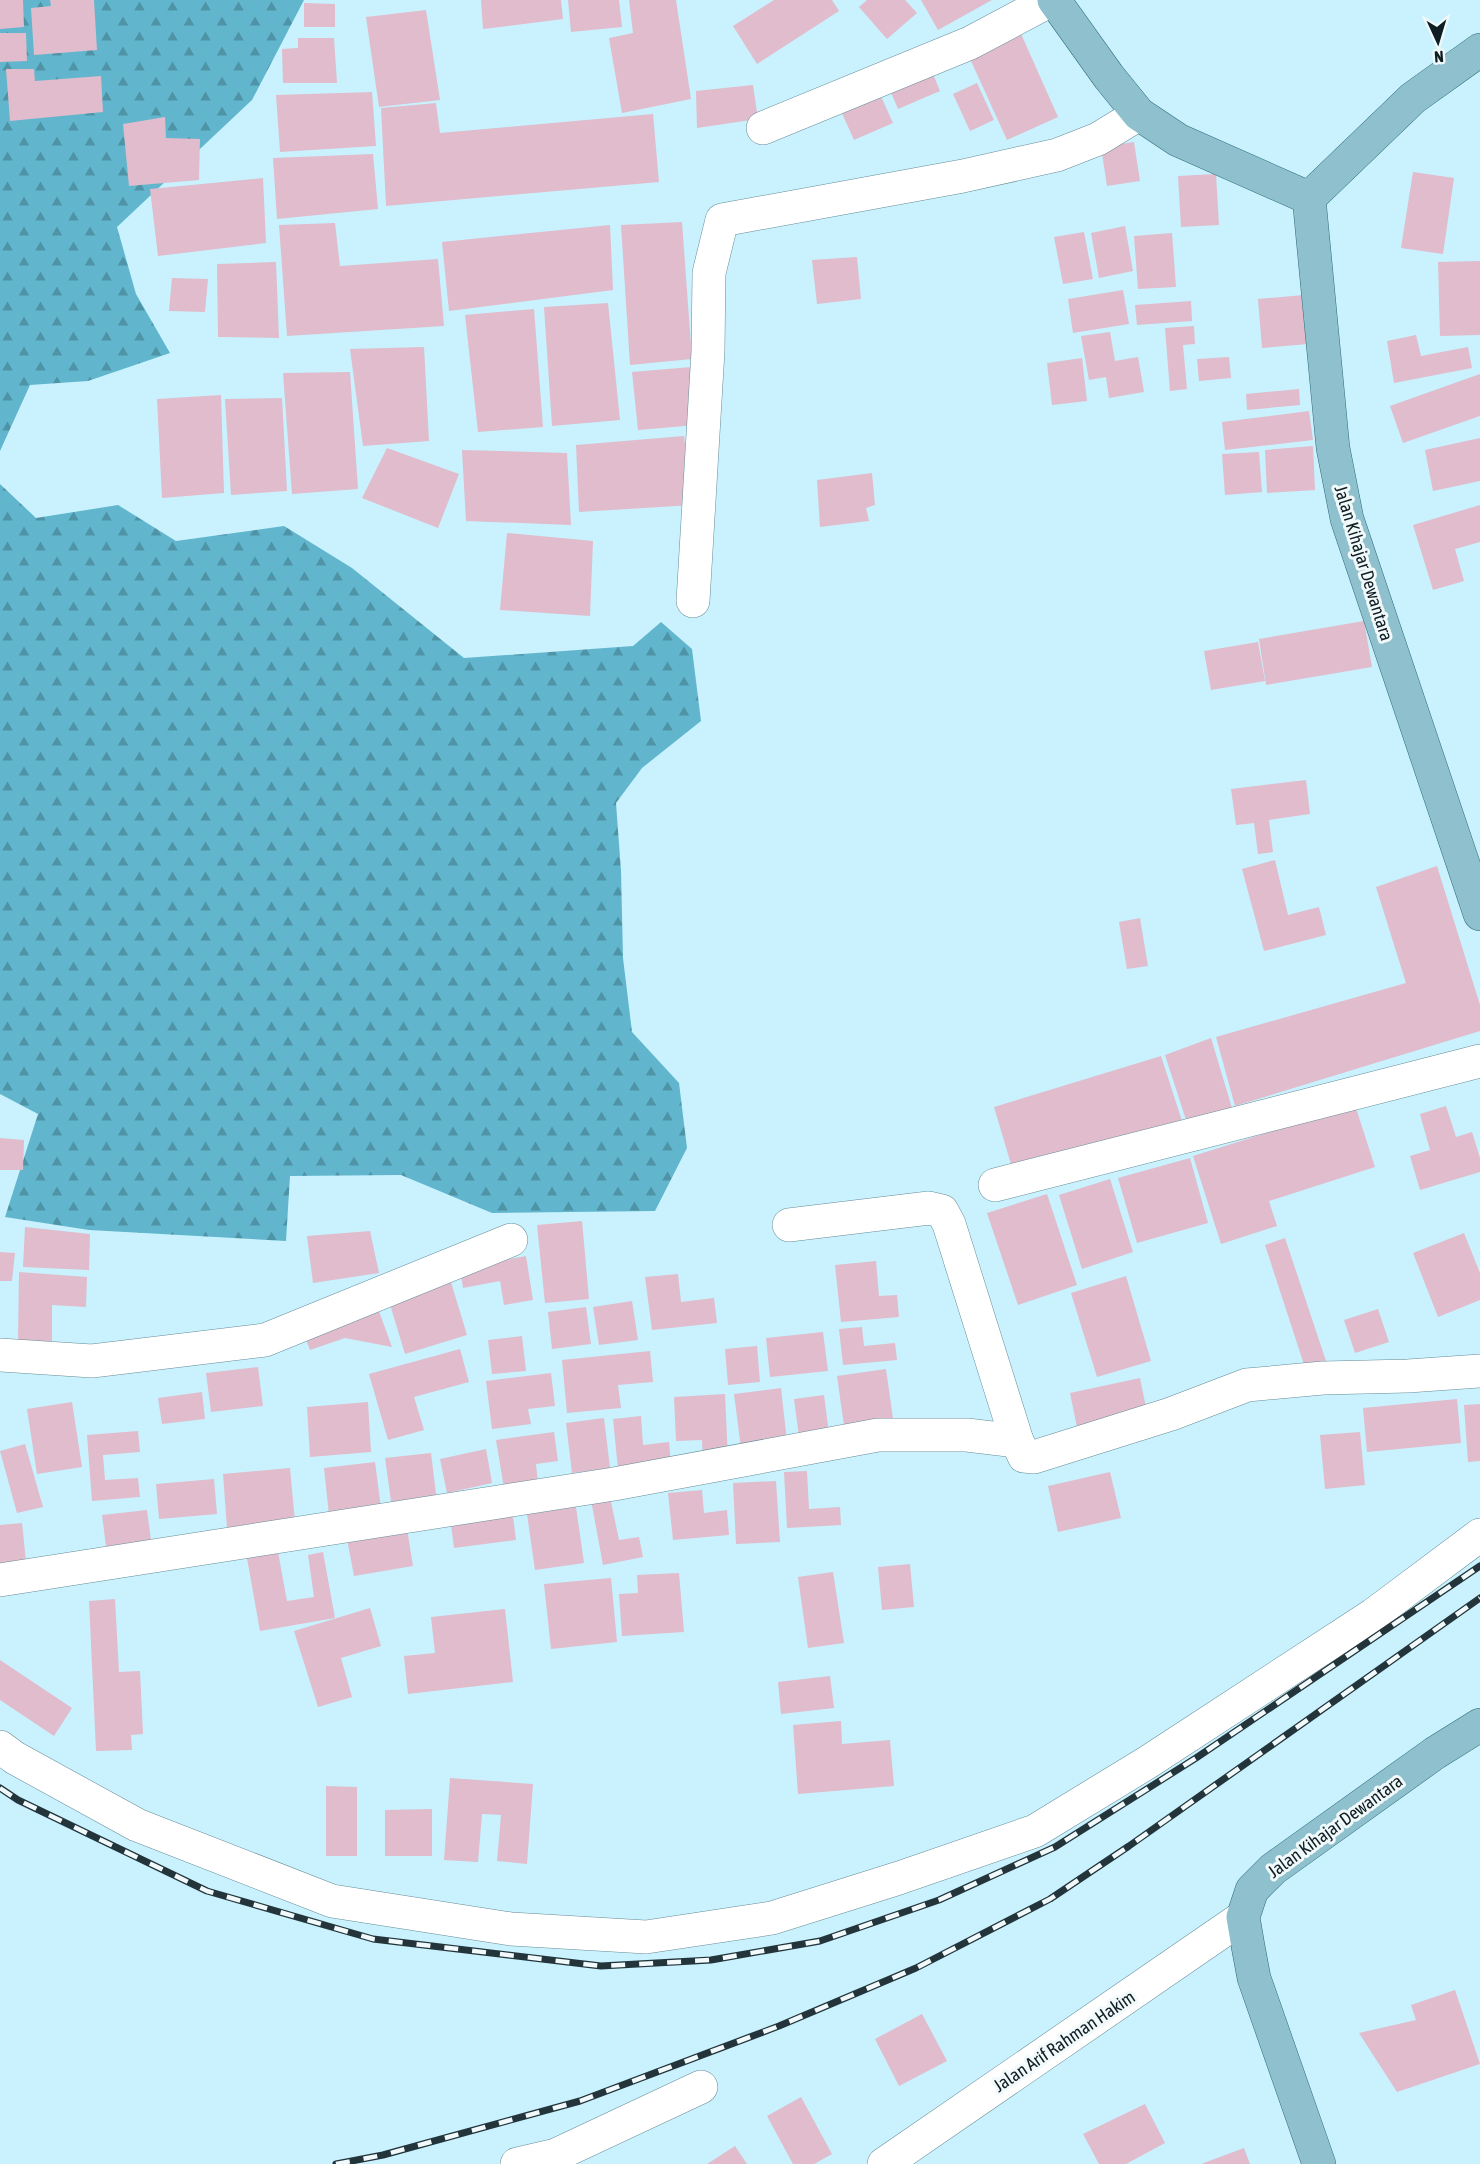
<svg xmlns="http://www.w3.org/2000/svg" width="1480" height="2164" font-family="'Asap Condensed',sans-serif">
<style>
.forest{fill:url(#forest-firs)}
.building{fill:#e0bccc}
.lines{fill:none;stroke-linecap:round;stroke-linejoin:round}
.minor-casing{stroke:#668c97;stroke-width:34}
.major-casing{stroke:#306c7c;stroke-width:34}
.minor{stroke:#fff;stroke-width:33}
.major{stroke:#8ec0cd;stroke-width:33}
.rail-casing{stroke:#23353b;stroke-width:7}
.rail{stroke:#f1f9fb;stroke-width:4.5;stroke-dasharray:14;stroke-linecap:butt}
.labels{text-anchor:middle;dominant-baseline:central;stroke-width:6;stroke-linejoin:round;paint-order:stroke}
.street-label{font-size:18px;fill:#0f1e23;stroke:#f1f9fb}
</style>
<defs>
<pattern id="forest-firs" width="22" height="20" patternUnits="userSpaceOnUse" patternTransform="scale(1.5)"><rect width="22" height="20" fill="#61b6cd"/><path d="M5 1l3.5 6h-7zM16 11l3.5 6h-7z" fill="#4e93a6"/></pattern>
</defs>
<rect width="100%" height="100%" fill="#c9f2fe"/>
<g class="forest">
<polygon points="0,0 304,0 252,100 117,227 136,294 170,353 88,381 30,385 0,451"/>
<polygon points="0,484 36,518 118,505 176,541 284,526 352,568 464,658 633,646 661,622 692,649 701,721 642,768 616,803 621,871 623,958 632,1032 679,1083 687,1148 655,1211 492,1213 401,1175 290,1176 286,1241 89,1230 5,1217 38,1114 0,1094"/>
</g>
<g class="building">
<polygon points="0,0 23,0 24,27 0,29"/>
<polygon points="50,0 94,0 97,50 34,55 31,8 51,6"/>
<polygon points="481,0 561,0 563,19 483,29"/>
<polygon points="568,0 619,0 622,27 571,32"/>
<polygon points="629,0 676,0 691,99 622,113 609,38 633,33"/>
<polygon points="774,0 832,0 839,11 757,64 733,26"/>
<polygon points="867,0 905,0 917,13 887,39 859,7"/>
<polygon points="921,0 992,0 938,30"/>
<polygon points="304,3 335,4 335,27 304,27"/>
<polygon points="426,10 440,100 379,107 366,17"/>
<polygon points="1018,27 1058,117 1007,140 966,50"/>
<polygon points="0,33 26,33 27,61 0,62"/>
<polygon points="298,38 334,38 337,83 283,83 282,49 298,48"/>
<polygon points="929,64 940,91 898,109 887,83"/>
<polygon points="6,69 34,69 35,81 101,76 103,112 10,121"/>
<polygon points="977,83 994,120 970,131 953,94"/>
<polygon points="753,85 758,119 697,128 696,91"/>
<polygon points="372,92 376,146 280,152 276,95"/>
<polygon points="880,94 893,123 854,140 841,111"/>
<polygon points="436,103 440,133 653,114 659,182 386,206 381,108"/>
<polygon points="165,117 166,138 200,139 199,180 129,186 123,124"/>
<polygon points="1134,142 1140,181 1107,186 1101,147"/>
<polygon points="373,154 378,209 277,219 273,158"/>
<polygon points="1413,172 1454,178 1443,254 1401,248"/>
<polygon points="1216,174 1219,225 1181,227 1178,176"/>
<polygon points="263,178 266,243 158,256 150,189"/>
<polygon points="682,222 692,359 630,365 621,225"/>
<polygon points="335,223 340,266 438,259 444,326 287,336 279,225"/>
<polygon points="610,225 613,290 449,311 442,242"/>
<polygon points="1125,226 1133,271 1099,278 1091,233"/>
<polygon points="1084,232 1093,279 1063,284 1054,237"/>
<polygon points="1172,233 1176,287 1138,289 1134,236"/>
<polygon points="857,257 861,299 817,304 812,260"/>
<polygon points="1480,261 1480,335 1440,336 1438,262"/>
<polygon points="276,262 279,338 218,337 217,264"/>
<polygon points="172,278 208,279 205,312 169,311"/>
<polygon points="1123,290 1129,324 1073,333 1068,299"/>
<polygon points="1304,295 1308,344 1262,348 1258,299"/>
<polygon points="1191,301 1192,321 1137,325 1135,305"/>
<polygon points="608,303 620,420 552,426 544,307"/>
<polygon points="534,309 543,427 478,432 465,315"/>
<polygon points="1194,326 1195,344 1183,345 1187,389 1170,391 1165,328"/>
<polygon points="1110,332 1115,361 1138,357 1144,392 1109,398 1106,377 1089,380 1081,336"/>
<polygon points="1416,335 1421,356 1468,347 1472,368 1394,383 1387,341"/>
<polygon points="424,347 429,441 363,446 350,349"/>
<polygon points="1229,357 1231,378 1199,381 1197,359"/>
<polygon points="1082,358 1087,401 1052,405 1047,363"/>
<polygon points="691,367 697,425 638,430 632,372"/>
<polygon points="350,372 358,489 292,494 283,373"/>
<polygon points="1480,374 1480,416 1403,443 1390,406"/>
<polygon points="1299,389 1300,405 1247,410 1246,394"/>
<polygon points="221,395 224,493 162,498 157,399"/>
<polygon points="282,398 287,491 231,495 225,399"/>
<polygon points="1309,411 1313,440 1225,450 1222,422"/>
<polygon points="684,436 692,505 579,512 576,445"/>
<polygon points="1480,438 1480,481 1433,491 1425,450"/>
<polygon points="1313,446 1315,490 1267,493 1265,450"/>
<polygon points="387,448 459,474 438,528 362,498"/>
<polygon points="462,450 567,453 571,525 466,521"/>
<polygon points="1259,452 1262,492 1225,495 1222,454"/>
<polygon points="872,473 875,505 866,508 869,521 820,527 817,480"/>
<polygon points="1480,505 1480,542 1455,549 1464,581 1433,590 1413,525"/>
<polygon points="507,533 593,541 590,616 500,610"/>
<polygon points="1364,621 1372,667 1266,685 1259,639"/>
<polygon points="1258,642 1265,681 1211,690 1204,651"/>
<polygon points="1306,780 1310,814 1269,820 1273,852 1258,854 1254,823 1236,825 1231,789"/>
<polygon points="1275,860 1288,915 1319,907 1326,935 1264,951 1242,869"/>
<polygon points="1437,866 1480,1005 1480,1031 1235,1106 1216,1037 1406,983 1376,887"/>
<polygon points="1140,918 1148,966 1127,969 1119,922"/>
<polygon points="1211,1038 1232,1108 1187,1123 1165,1055"/>
<polygon points="1161,1056 1183,1124 1013,1171 994,1107"/>
<polygon points="1355,1105 1375,1167 1269,1201 1277,1226 1221,1244 1193,1156"/>
<polygon points="1446,1106 1456,1137 1472,1132 1480,1158 1480,1172 1420,1190 1410,1156 1430,1150 1420,1114"/>
<polygon points="0,1138 24,1140 23,1170 0,1170"/>
<polygon points="1190,1158 1208,1223 1137,1243 1118,1178"/>
<polygon points="1110,1179 1133,1252 1082,1269 1059,1195"/>
<polygon points="1047,1194 1077,1285 1018,1305 987,1213"/>
<polygon points="582,1221 589,1299 545,1303 537,1225"/>
<polygon points="25,1227 90,1234 89,1270 23,1267"/>
<polygon points="370,1231 379,1273 313,1283 307,1236"/>
<polygon points="1464,1233 1480,1273 1480,1300 1438,1317 1413,1253"/>
<polygon points="1285,1238 1331,1376 1310,1383 1265,1245"/>
<polygon points="0,1252 15,1253 12,1281 0,1281"/>
<polygon points="526,1256 533,1300 504,1305 500,1281 463,1288 460,1268"/>
<polygon points="876,1261 879,1296 897,1295 899,1317 841,1322 835,1265"/>
<polygon points="19,1272 87,1277 86,1307 52,1305 52,1341 18,1341"/>
<polygon points="678,1274 681,1302 714,1298 717,1323 652,1330 645,1277"/>
<polygon points="1126,1276 1151,1361 1097,1377 1071,1293"/>
<polygon points="450,1279 467,1335 405,1354 388,1298"/>
<polygon points="632,1301 638,1340 599,1345 593,1307"/>
<polygon points="376,1303 392,1347 345,1338 310,1350 302,1329"/>
<polygon points="586,1307 591,1344 552,1349 548,1312"/>
<polygon points="1378,1309 1389,1342 1355,1353 1344,1320"/>
<polygon points="862,1327 864,1346 895,1343 897,1360 843,1365 839,1329"/>
<polygon points="823,1332 828,1371 770,1377 766,1338"/>
<polygon points="522,1336 526,1371 492,1374 488,1340"/>
<polygon points="757,1346 760,1382 728,1385 725,1349"/>
<polygon points="460,1349 469,1382 414,1397 424,1430 388,1440 369,1374"/>
<polygon points="650,1351 653,1382 618,1385 621,1408 567,1413 562,1360"/>
<polygon points="258,1367 263,1406 211,1412 206,1373"/>
<polygon points="886,1369 895,1433 846,1440 837,1376"/>
<polygon points="551,1373 555,1406 528,1409 531,1424 492,1429 486,1381"/>
<polygon points="1140,1378 1149,1422 1079,1437 1070,1393"/>
<polygon points="781,1388 788,1451 742,1456 734,1394"/>
<polygon points="202,1392 205,1419 162,1424 158,1398"/>
<polygon points="725,1394 728,1460 703,1462 702,1440 676,1441 674,1397"/>
<polygon points="824,1395 830,1441 800,1444 794,1399"/>
<polygon points="1457,1399 1461,1443 1367,1452 1363,1408"/>
<polygon points="72,1402 82,1467 37,1474 27,1409"/>
<polygon points="368,1402 371,1452 310,1457 307,1407"/>
<polygon points="1480,1404 1480,1461 1468,1462 1464,1405"/>
<polygon points="641,1416 643,1445 669,1442 671,1464 618,1469 613,1419"/>
<polygon points="604,1418 610,1468 572,1473 566,1423"/>
<polygon points="138,1431 140,1452 103,1455 105,1480 138,1478 140,1497 92,1501 87,1435"/>
<polygon points="554,1432 558,1461 536,1464 538,1483 504,1488 496,1440"/>
<polygon points="1360,1432 1365,1485 1325,1489 1320,1435"/>
<polygon points="25,1444 43,1507 17,1513 0,1451"/>
<polygon points="486,1449 492,1483 447,1493 440,1459"/>
<polygon points="431,1453 437,1502 392,1508 385,1458"/>
<polygon points="375,1462 381,1508 329,1515 324,1468"/>
<polygon points="290,1468 295,1522 227,1528 223,1474"/>
<polygon points="807,1471 809,1509 840,1507 841,1525 787,1528 784,1472"/>
<polygon points="1110,1472 1121,1518 1058,1532 1048,1486"/>
<polygon points="214,1479 217,1514 159,1519 156,1484"/>
<polygon points="776,1481 780,1542 736,1544 733,1483"/>
<polygon points="702,1490 704,1513 727,1510 729,1535 673,1540 668,1493"/>
<polygon points="610,1497 619,1540 639,1537 643,1557 603,1565 591,1500"/>
<polygon points="575,1500 584,1563 535,1570 526,1507"/>
<polygon points="512,1509 516,1540 454,1548 450,1517"/>
<polygon points="147,1510 152,1548 107,1554 102,1515"/>
<polygon points="22,1523 27,1571 0,1574 0,1525"/>
<polygon points="407,1529 413,1566 354,1576 347,1539"/>
<polygon points="276,1541 287,1601 314,1597 308,1555 323,1552 335,1618 260,1631 245,1547"/>
<polygon points="910,1564 914,1607 882,1610 878,1567"/>
<polygon points="833,1572 844,1643 808,1648 798,1577"/>
<polygon points="679,1573 684,1632 622,1636 619,1594 638,1593 637,1575"/>
<polygon points="611,1578 617,1642 551,1649 544,1584"/>
<polygon points="115,1599 119,1672 140,1671 143,1734 131,1735 132,1750 96,1751 89,1601"/>
<polygon points="370,1608 381,1646 341,1658 352,1697 318,1707 294,1631"/>
<polygon points="505,1609 513,1682 408,1694 404,1656 435,1653 431,1617"/>
<polygon points="0,1660 72,1708 54,1736 0,1700"/>
<polygon points="830,1676 834,1708 781,1714 778,1682"/>
<polygon points="841,1721 842,1744 890,1740 894,1786 798,1794 793,1725"/>
<polygon points="450,1778 533,1784 527,1864 497,1861 501,1815 482,1814 478,1862 444,1860"/>
<polygon points="326,1786 357,1787 357,1856 326,1856"/>
<polygon points="432,1809 432,1856 385,1856 385,1810"/>
<polygon points="1455,1990 1480,2064 1397,2092 1359,2033 1416,2020 1411,2005"/>
<polygon points="922,2014 947,2061 899,2086 875,2039"/>
<polygon points="801,2097 832,2154 814,2164 793,2164 767,2116"/>
<polygon points="1145,2104 1165,2143 1126,2164 1099,2164 1083,2134"/>
<polygon points="735,2146 747,2164 707,2164"/>
<polygon points="1244,2148 1250,2164 1201,2164"/>
</g>
<g class="lines">
<g class="minor-casing">
<g id="minor">
<polyline points="763,128 970,43 1051,0"/>
<polyline points="693,601 708,351 709,273 722,220 963,176 1057,155 1098,139 1139,114"/>
<polyline points="995,1185 1480,1061"/>
<polyline points="789,1225 929,1208 942,1211 949,1224 1017,1441"/>
<polyline points="0,1355 92,1361 265,1340 511,1240"/>
<polyline points="0,1580 614,1484 878,1435 967,1435 1017,1441 1024,1456 1034,1457 1171,1414 1247,1385 1323,1378 1408,1376 1480,1371"/>
<polyline points="0,1747 15,1758 137,1825 332,1901 511,1929 646,1937 772,1918 899,1878 1035,1831 1148,1762 1373,1615 1480,1535"/>
<polyline points="517,2164 556,2155 701,2087"/>
<polyline points="884,2164 1243,1917"/>
</g>
</g>
<g class="major-casing">
<g id="major">
<polyline points="1054,0 1109,77 1139,114 1178,140 1309,198"/>
<polyline points="1309,198 1333,448 1347,519 1480,914"/>
<polyline points="1309,198 1413,98 1480,50"/>
<polyline points="1319,2164 1254,1978 1248,1946 1243,1917 1252,1890 1273,1869 1435,1753 1480,1725"/>
</g>
</g>
<use href="#minor" class="minor"/>
<use href="#major" class="major"/>
<g class="rail-casing">
<g id="rail">
<polyline points="0,1788 18,1800 207,1891 373,1939 601,1966 711,1960 820,1941 939,1900 1055,1847 1196,1758 1480,1566"/>
<polyline points="336,2164 383,2155 580,2101 779,2026 916,1968 1050,1899 1129,1846 1480,1598"/>
</g>
</g>
<use href="#rail" class="rail"/>
</g>
<g class="labels">
<g class="street-label">
<text transform="translate(1364 563) rotate(73)">Jalan Kihajar Dewantara</text>
<text transform="translate(1335 1826) rotate(-36)">Jalan Kihajar Dewantara</text>
<text transform="translate(1064 2041) rotate(-34)">Jalan Arif Rahman Hakim</text>
</g>
</g>
<g transform="translate(1438 42) rotate(176)" stroke="#f1f9fb" stroke-width="4.5" paint-order="stroke">
<path d="M0-4.5L10 22L0 15L-10 22Z" fill="#0f1e23"/>
<text y="-9" font-size="16" font-weight="bold" text-anchor="middle" fill="#0f1e23">N</text>
</g>
</svg>
